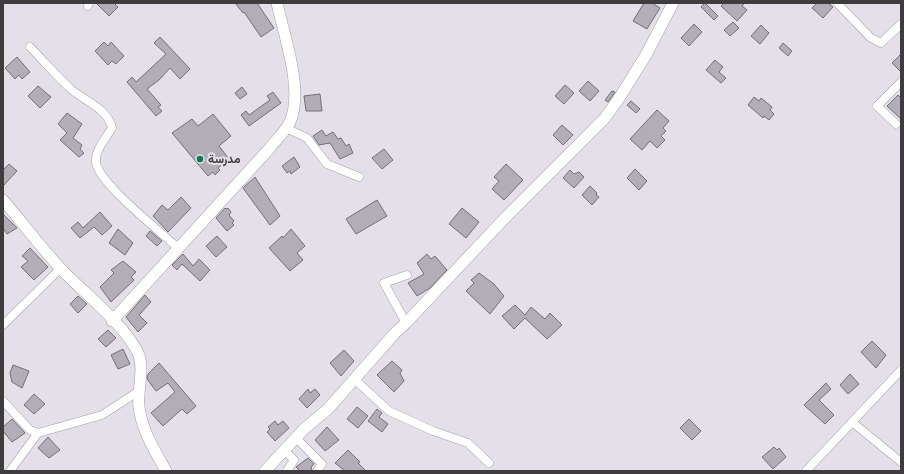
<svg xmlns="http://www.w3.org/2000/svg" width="904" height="474" font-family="Roboto,Vazirmatn,sans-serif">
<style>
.building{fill:#b2adb6;stroke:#757078}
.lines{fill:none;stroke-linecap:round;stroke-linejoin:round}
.street-casing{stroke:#a49fa8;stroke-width:9}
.secondary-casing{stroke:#a49fa8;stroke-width:12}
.street{stroke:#fff;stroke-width:8}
.secondary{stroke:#fff;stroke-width:11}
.poi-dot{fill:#117851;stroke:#e4dfe8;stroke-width:1.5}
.labels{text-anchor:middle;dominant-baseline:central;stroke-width:4;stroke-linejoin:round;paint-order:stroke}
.poi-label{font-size:12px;font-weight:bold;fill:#3e3c3f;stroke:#e4dfe8;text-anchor:start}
</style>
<rect width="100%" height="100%" fill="#e4dfe8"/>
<g class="building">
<polygon points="96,3 114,3 118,7 109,16"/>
<polygon points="235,3 257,3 274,28 261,37 244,12 243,13"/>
<polygon points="644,3 652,3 660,8 647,29 633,21"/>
<polygon points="705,3 718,16 714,20 701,7"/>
<polygon points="724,3 745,3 742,6 747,10 737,21 721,6"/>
<polygon points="817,3 828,3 833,7 823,18 812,8"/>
<polygon points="733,22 739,28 730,36 724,30"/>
<polygon points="694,24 702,32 689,46 681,38"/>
<polygon points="761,25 769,33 760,44 751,36"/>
<polygon points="160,37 190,69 180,79 170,68 159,80 147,89 161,105 158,107 162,111 156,116 127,82 132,77 136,82 166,54 154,43"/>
<polygon points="104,42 108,46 111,42 124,56 116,64 112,61 108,65 95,51"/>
<polygon points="783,43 792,51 788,56 779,48"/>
<polygon points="901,54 901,72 892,63"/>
<polygon points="17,57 30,72 22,79 19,75 15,79 5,68"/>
<polygon points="715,60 723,67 719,72 726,78 721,83 706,70"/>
<polygon points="588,81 599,91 590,101 579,91"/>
<polygon points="565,85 574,93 564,104 555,96"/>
<polygon points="38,86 51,97 40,108 28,96"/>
<polygon points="242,87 247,94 240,99 235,93"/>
<polygon points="612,91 615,92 608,102 605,100"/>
<polygon points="273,92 281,103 249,126 241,115 246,111 249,115 270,100 267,96"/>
<polygon points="320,94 322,111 306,111 304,96"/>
<polygon points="898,95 901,98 901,119 887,106"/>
<polygon points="754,97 759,101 761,98 772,107 770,110 774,114 769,120 764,116 763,118 748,105"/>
<polygon points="631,101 640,109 636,113 627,105"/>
<polygon points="657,110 669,121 663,128 666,131 661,136 665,140 657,148 650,141 642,150 630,139"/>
<polygon points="67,113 82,124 73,138 82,145 80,149 84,153 79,157 60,140 67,133 58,124"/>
<polygon points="213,114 231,136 219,146 229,159 218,168 220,170 215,175 213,172 208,176 172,133 192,119 198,126"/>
<polygon points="562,125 573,135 563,145 553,135"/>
<polygon points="322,130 326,136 333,132 338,139 341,138 346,146 349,144 353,153 340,159 330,143 319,145 313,136"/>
<polygon points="384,149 393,160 382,169 372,158"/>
<polygon points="294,157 300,167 291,174 290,171 287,173 282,166"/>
<polygon points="9,164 17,171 3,186 3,170"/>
<polygon points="506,164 523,180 504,200 492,189 499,181 494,177"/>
<polygon points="635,169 647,181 639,190 627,178"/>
<polygon points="570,170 574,174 579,172 584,177 574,188 563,178"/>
<polygon points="255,177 280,216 270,225 243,188"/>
<polygon points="590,186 597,193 596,195 599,197 592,205 582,195"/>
<polygon points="181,197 191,208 168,232 153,216 162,205 168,210"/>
<polygon points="377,200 387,216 356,234 346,219"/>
<polygon points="225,208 226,209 228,208 231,212 229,215 234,221 232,223 234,225 227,231 216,218"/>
<polygon points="462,208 479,222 466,238 449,224"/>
<polygon points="100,212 112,226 102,235 94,227 80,238 71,228 78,222 83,228"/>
<polygon points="3,214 17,228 7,234 3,228"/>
<polygon points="118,229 133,243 125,255 109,243"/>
<polygon points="291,229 305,246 297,253 303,260 290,271 269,248 282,236 283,238"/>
<polygon points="150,231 162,241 157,246 146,236"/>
<polygon points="217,236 227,247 216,257 206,246"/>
<polygon points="30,248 48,267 34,280 21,267 28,261 22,256"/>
<polygon points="183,254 193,266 199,259 210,270 200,281 182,264 177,270 172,265"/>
<polygon points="427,254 431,259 435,256 447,270 430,288 417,296 408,283 424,274 417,263"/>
<polygon points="123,261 136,272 131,277 134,280 111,302 100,287 114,273 111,270"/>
<polygon points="479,273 494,284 504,296 490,314 466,291 474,283 471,280"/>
<polygon points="145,295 151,302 139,315 147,323 138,332 126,317"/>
<polygon points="78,296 87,304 78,313 70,304"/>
<polygon points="515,305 525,315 531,307 545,319 550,313 562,325 547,339 525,318 514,329 502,316"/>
<polygon points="108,330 116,338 106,347 98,339"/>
<polygon points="872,341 886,355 876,368 861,352"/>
<polygon points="123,349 130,364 118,369 111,355"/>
<polygon points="344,350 354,361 341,376 330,363"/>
<polygon points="392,361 402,370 400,373 404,381 394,392 377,375"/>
<polygon points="159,363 196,406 187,414 182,409 163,426 151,413 175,392 168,383 156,391 147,379 148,374"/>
<polygon points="13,365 29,371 22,388 12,382 10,373"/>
<polygon points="850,374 859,384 848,394 840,385"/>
<polygon points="826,383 831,389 819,400 834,415 825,424 804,405"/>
<polygon points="308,389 310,393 315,389 320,395 307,408 299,399"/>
<polygon points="34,394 45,404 34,414 24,405"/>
<polygon points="357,407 368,416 358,428 347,419"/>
<polygon points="377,409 382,413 379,417 388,424 382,432 368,421"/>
<polygon points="12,419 25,433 12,442 3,431 3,427"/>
<polygon points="689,419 701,431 692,440 680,428"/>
<polygon points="275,421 278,425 283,421 289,428 275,441 267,432 270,429 268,427"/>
<polygon points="327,427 339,440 325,451 315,440"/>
<polygon points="48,437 60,450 49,458 38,448"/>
<polygon points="774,447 777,450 779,448 786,457 773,469 762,457"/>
<polygon points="348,450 360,462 358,463 366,471 345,471 335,463"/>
<polygon points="308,458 314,464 311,467 312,471 300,471 296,467"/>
</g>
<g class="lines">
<g class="street-casing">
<g id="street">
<polyline points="837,3 871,38 881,43 901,24"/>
<polyline points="88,6 89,3"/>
<path d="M30 47C44 61 57 77 72 90 85 101 108 109 112 128 106 138 95 150 96 162 97 182 161 232 178 248"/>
<polyline points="896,124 877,106 901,82"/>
<polyline points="286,128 307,138 327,164 359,177"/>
<polyline points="406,323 384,283 407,275"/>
<polyline points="3,325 60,269"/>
<polyline points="354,379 389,411 433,431 468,443 489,463"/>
<polyline points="3,401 30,430 38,433 102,415 139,391"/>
<polyline points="852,422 901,462"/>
<polyline points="296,438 322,464 317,471"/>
<polyline points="285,451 294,460 287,471"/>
<polyline points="10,471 38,433"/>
<polyline points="806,471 901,370"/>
</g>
</g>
<g class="secondary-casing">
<g id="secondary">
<path d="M3 200C23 223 41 248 62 270 84 293 125 325 138 353 145 369 137 390 139 407 142 431 155 451 166 471"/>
<path d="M112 321 269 149C276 140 285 132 290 122 304 90 284 36 277 3"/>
<polyline points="265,471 304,429 328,409 395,333 406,323 504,219 604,119 618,100 646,55 673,3"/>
</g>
</g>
<use href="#street" class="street"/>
<use href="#secondary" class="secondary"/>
</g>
<circle class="poi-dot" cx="200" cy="159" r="4"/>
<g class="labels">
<g class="poi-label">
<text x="208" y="159">مدرسة</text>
</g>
</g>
<rect width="904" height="474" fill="none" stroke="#3e3c3f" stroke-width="8"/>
</svg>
